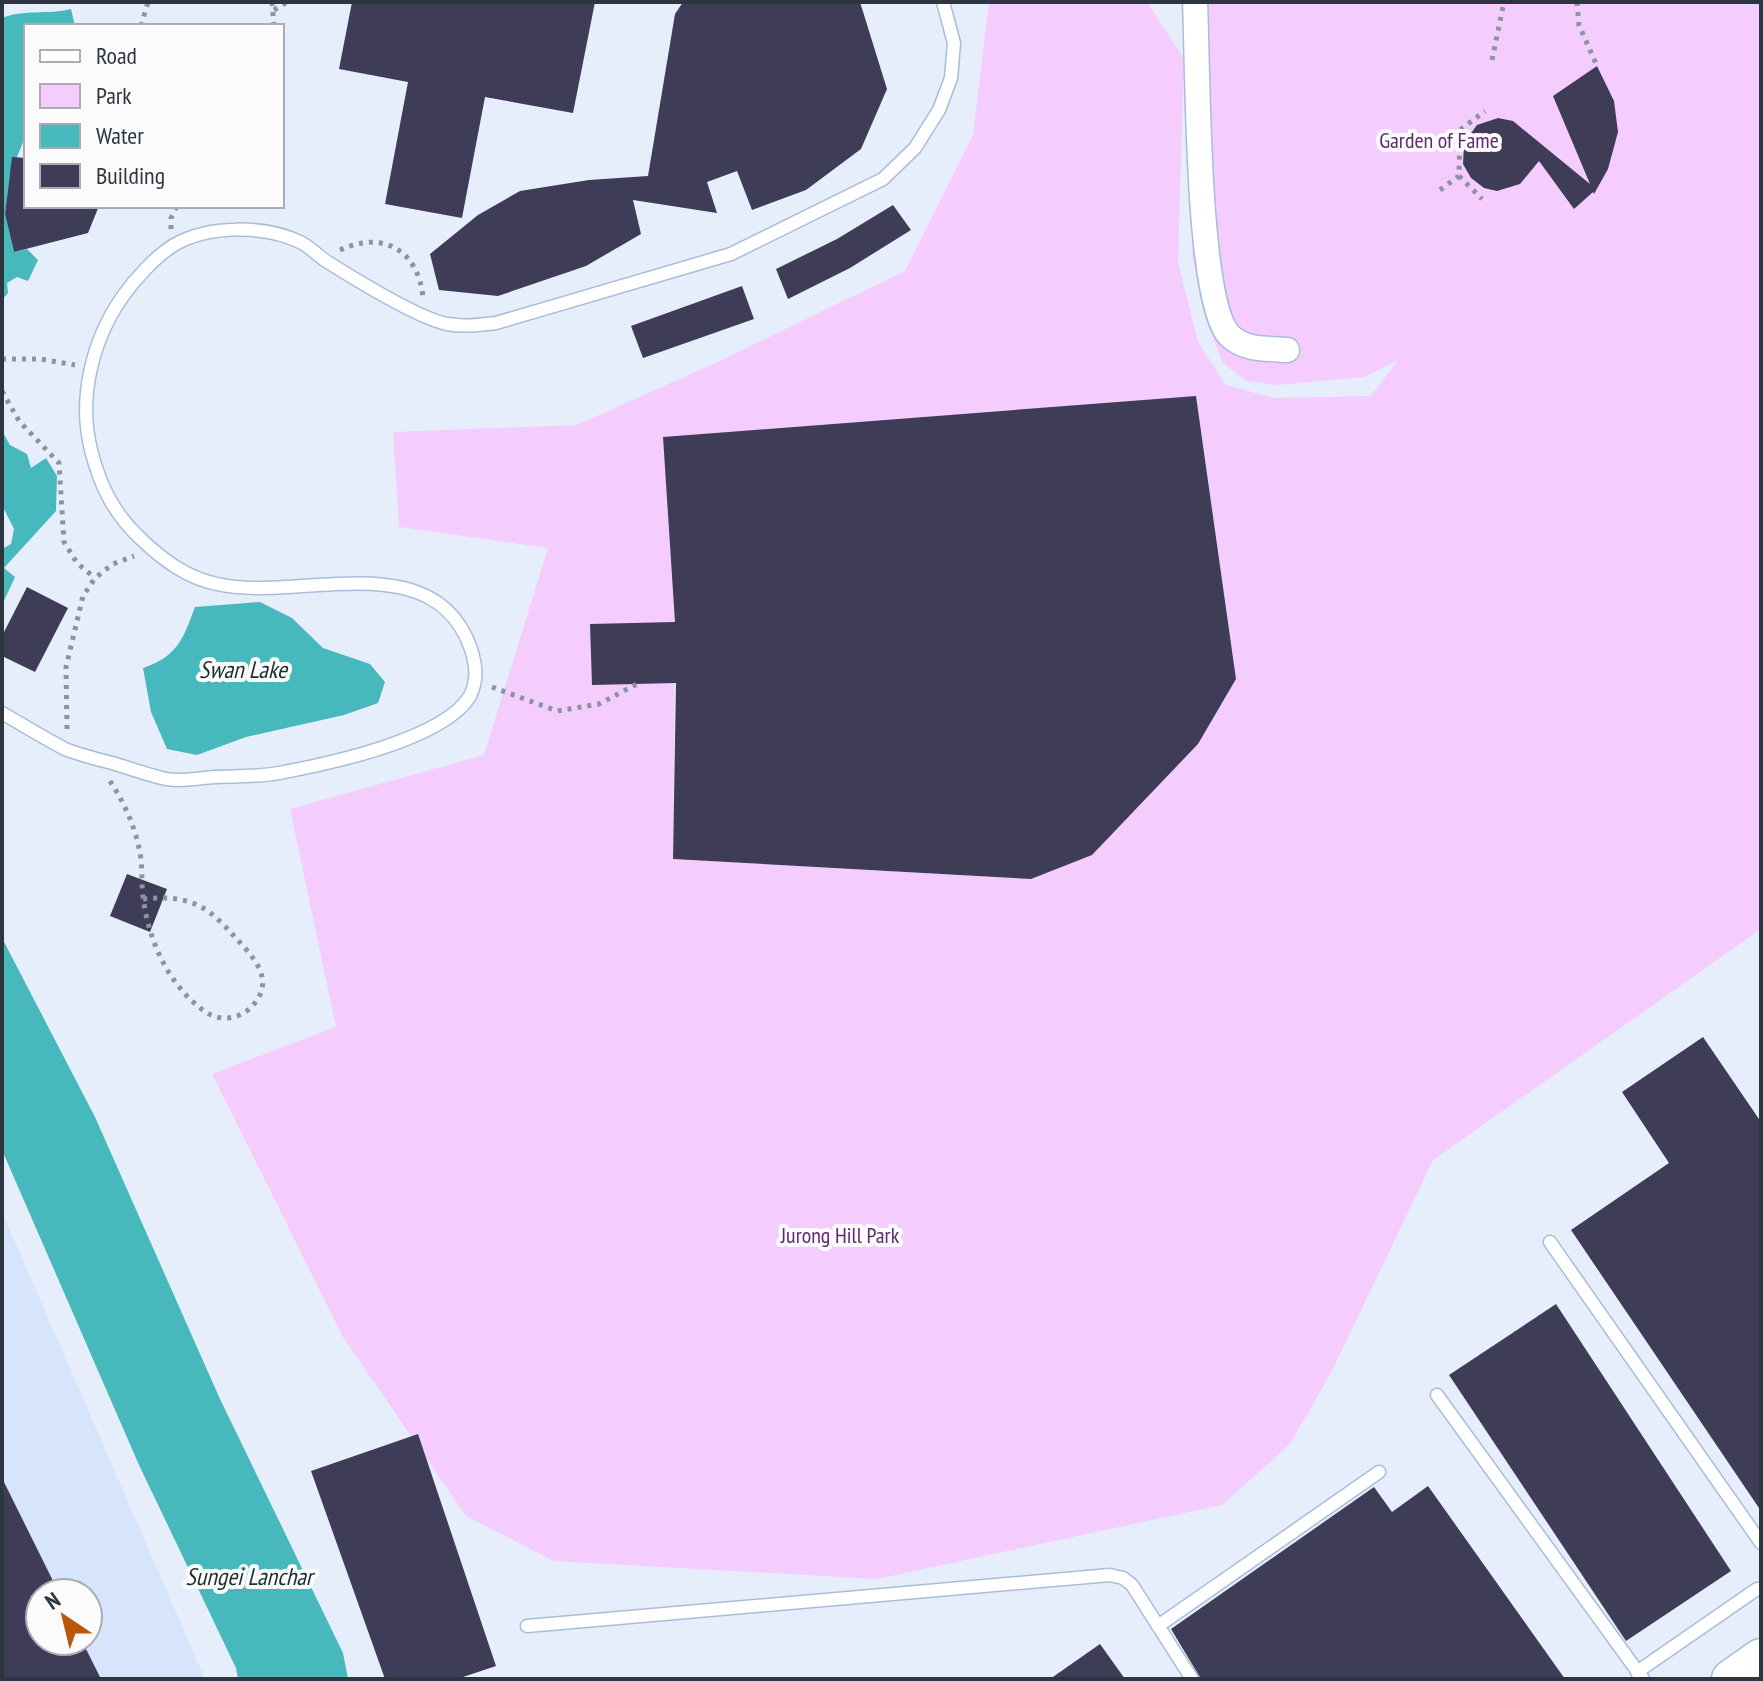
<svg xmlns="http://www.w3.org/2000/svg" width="1763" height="1681" font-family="'PT Sans Narrow',sans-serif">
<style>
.built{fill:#d6e5fc;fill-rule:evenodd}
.green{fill:#f4ccfe;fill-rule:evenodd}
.water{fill:#47b9bc}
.building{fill:#3f3c58}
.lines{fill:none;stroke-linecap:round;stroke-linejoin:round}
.lane-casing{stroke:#a9bddb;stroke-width:15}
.street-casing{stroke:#a9bddb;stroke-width:27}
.primary-casing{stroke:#a9bddb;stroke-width:41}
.path{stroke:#8c94a0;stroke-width:5;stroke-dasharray:4 6;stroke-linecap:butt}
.lane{stroke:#fff;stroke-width:12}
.street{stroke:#fff;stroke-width:24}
.primary{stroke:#fff;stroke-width:38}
.labels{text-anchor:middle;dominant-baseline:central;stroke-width:8;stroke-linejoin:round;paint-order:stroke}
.park-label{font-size:22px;fill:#622771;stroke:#fbfbfb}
.water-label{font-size:24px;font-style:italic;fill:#1c3030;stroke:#fbfbfb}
</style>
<rect width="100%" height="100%" fill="#e6eefb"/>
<path class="built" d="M2 1212 205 1679H2ZM40 1593H88V1641H40Z"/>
<path class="green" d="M989 2H1147L1184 59 1178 262 1198 342 1226 385 1274 398 1371 396 1398 360 1365 377 1277 385 1246 381 1223 363 1206 319 1192 255 1197 50 1190 2H1761V929L1433 1160 1332 1371 1290 1444 1222 1505 877 1579 554 1561 466 1516 343 1337 212 1074 336 1027 290 809 484 755 548 548 399 527 393 432 577 425 720 361 905 271 973 135ZM1196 396 1236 679 1198 744 1092 855 1031 879 673 859 675 622Z"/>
<g class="water">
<path d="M71 9 75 26H26V135L10 174 5 214 14 252 27 249 38 260 28 281 17 277 7 283 8 293 2 300V18C24 9 48 15 71 9Z"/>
<polygon points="2,431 10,445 27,454 31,468 46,458 57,476 56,511 4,568 15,577 2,605 2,549 11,544 14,529 2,505"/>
<path d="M260 602 292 618 323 648 370 664 385 682 378 703 344 715 246 737 197 755 167 749 151 712 143 668C178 656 183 639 195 607Z"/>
<polygon points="2,938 95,1117 220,1399 343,1653 348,1679 238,1679 236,1668 139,1465 2,1150"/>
</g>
<g class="building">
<polygon points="352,2 595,2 573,113 485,97 462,218 385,204 408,82 339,69"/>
<polygon points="683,2 860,2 887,89 861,149 806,190 752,210 737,171 707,182 717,213 633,200 641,234 586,266 498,296 439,290 430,254 478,215 520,191 589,180 648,176 675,14"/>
<polygon points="1597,66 1614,101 1618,132 1608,169 1594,194 1593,192 1574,209 1539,161 1520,184 1497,191 1484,188 1471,178 1463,164 1464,143 1477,125 1498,118 1513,121 1590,184 1553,96"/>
<polygon points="12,157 26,158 26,206 99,206 88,233 14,252 5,214"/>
<polygon points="893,205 911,230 850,268 788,299 776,269 837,239"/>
<polygon points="742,286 754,319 643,358 631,326"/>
<polygon points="1196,396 1236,679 1198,744 1092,855 1031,879 673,859 676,683 592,685 590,624 675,622 663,437"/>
<polygon points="27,587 68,608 35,672 2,656 2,636"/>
<polygon points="127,874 167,889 150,932 110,916"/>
<polygon points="1703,1037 1761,1122 1761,1511 1571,1230 1669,1163 1622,1092"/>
<polygon points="1556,1304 1731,1571 1626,1641 1449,1375"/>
<polygon points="418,1434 496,1666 457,1679 385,1679 311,1471"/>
<polygon points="2,1478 59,1593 40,1593 40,1641 82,1641 101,1679 2,1679"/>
<polygon points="1428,1486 1565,1679 1201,1679 1171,1629 1374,1487 1392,1512"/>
<polygon points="1100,1644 1125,1679 1050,1679"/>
</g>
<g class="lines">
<g class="lane-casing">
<g id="lane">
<path d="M2 713C23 725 44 738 65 749 80 755 96 759 112 763 129 768 148 775 166 779 181 782 199 778 214 777 235 776 258 777 279 773 327 764 443 740 470 696 478 680 476 665 471 649 434 542 297 603 217 584 187 578 163 560 141 539 114 514 100 486 91 450 78 398 92 340 123 296 135 279 156 256 174 245 208 225 265 225 300 242 309 246 317 255 326 261 353 278 418 318 447 324 464 327 479 325 496 323L731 254 883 179 915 148 939 110 951 78 954 43 943 2"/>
<polyline points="1550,1242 1761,1543"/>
<polyline points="1437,1395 1643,1679"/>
<polyline points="527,1626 1110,1575 1123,1578 1132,1585 1192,1679"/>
<polyline points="1158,1626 1379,1472"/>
<polyline points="1637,1672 1757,1589"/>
</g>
</g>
<g class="street-casing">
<path id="street" d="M1195 2C1198 61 1196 300 1229 335 1245 351 1266 348 1287 350"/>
</g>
<g class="primary-casing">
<polyline id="primary" points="1731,1679 1761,1658"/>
</g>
<g class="path">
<polyline points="272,2 274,26"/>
<polyline points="1577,2 1579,25 1597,66"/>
<polyline points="274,10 287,2"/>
<polyline points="141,26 148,2"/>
<polyline points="1492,60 1504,2"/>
<polyline points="1459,176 1482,199"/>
<polyline points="1440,190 1459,176 1460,130 1485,111"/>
<polyline points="171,229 171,218 177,206"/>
<path d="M340 250C383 230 418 250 423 297"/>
<polyline points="2,359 40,359 75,365"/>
<polyline points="2,391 19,421 59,463 64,542 77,563 95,578"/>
<polyline points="492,687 557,711 599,704 637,684"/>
<polyline points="67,729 66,667 83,596 95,578 113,564 134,556"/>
<path d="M110 781C123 801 134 824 139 848 143 864 141 881 143 897 148 935 163 973 191 1000 202 1010 212 1019 228 1018 238 1017 248 1012 254 1004 276 978 251 955 234 936 225 926 215 915 203 908 184 897 164 897 143 899"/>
</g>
<use href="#lane" class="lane"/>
<use href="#street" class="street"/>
<use href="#primary" class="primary"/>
</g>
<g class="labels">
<g class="park-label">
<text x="1439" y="140">Garden of Fame</text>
<text x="840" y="1235">Jurong Hill Park</text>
</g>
<g class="water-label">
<text x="243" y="669">Swan Lake</text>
<text x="249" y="1576">Sungei Lanchar</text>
</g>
</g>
<rect width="1763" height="1681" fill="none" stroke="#2d3541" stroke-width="8"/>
<rect x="24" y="24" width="260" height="184" fill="#fbfbfb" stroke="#a9acb1" stroke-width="2"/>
<rect x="40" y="50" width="40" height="12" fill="#ffffff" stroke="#a9acb1" stroke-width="2"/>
<text x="96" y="64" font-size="24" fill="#2d3541">Road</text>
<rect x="40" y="84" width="40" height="24" fill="#f4ccfe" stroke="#a9acb1" stroke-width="2"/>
<text x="96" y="104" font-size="24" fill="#2d3541">Park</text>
<rect x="40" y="124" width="40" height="24" fill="#47b9bc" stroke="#a9acb1" stroke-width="2"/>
<text x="96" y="144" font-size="24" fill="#2d3541">Water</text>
<rect x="40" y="164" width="40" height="24" fill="#3f3c58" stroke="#a9acb1" stroke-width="2"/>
<text x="96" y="184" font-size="24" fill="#2d3541">Building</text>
<g transform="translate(64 1617) rotate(325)"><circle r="38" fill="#fbfbfb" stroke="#a9acb1" stroke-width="2"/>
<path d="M0-6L14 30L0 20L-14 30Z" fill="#b7580b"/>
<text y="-12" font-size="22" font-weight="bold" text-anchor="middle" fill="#2d3541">N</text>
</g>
</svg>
